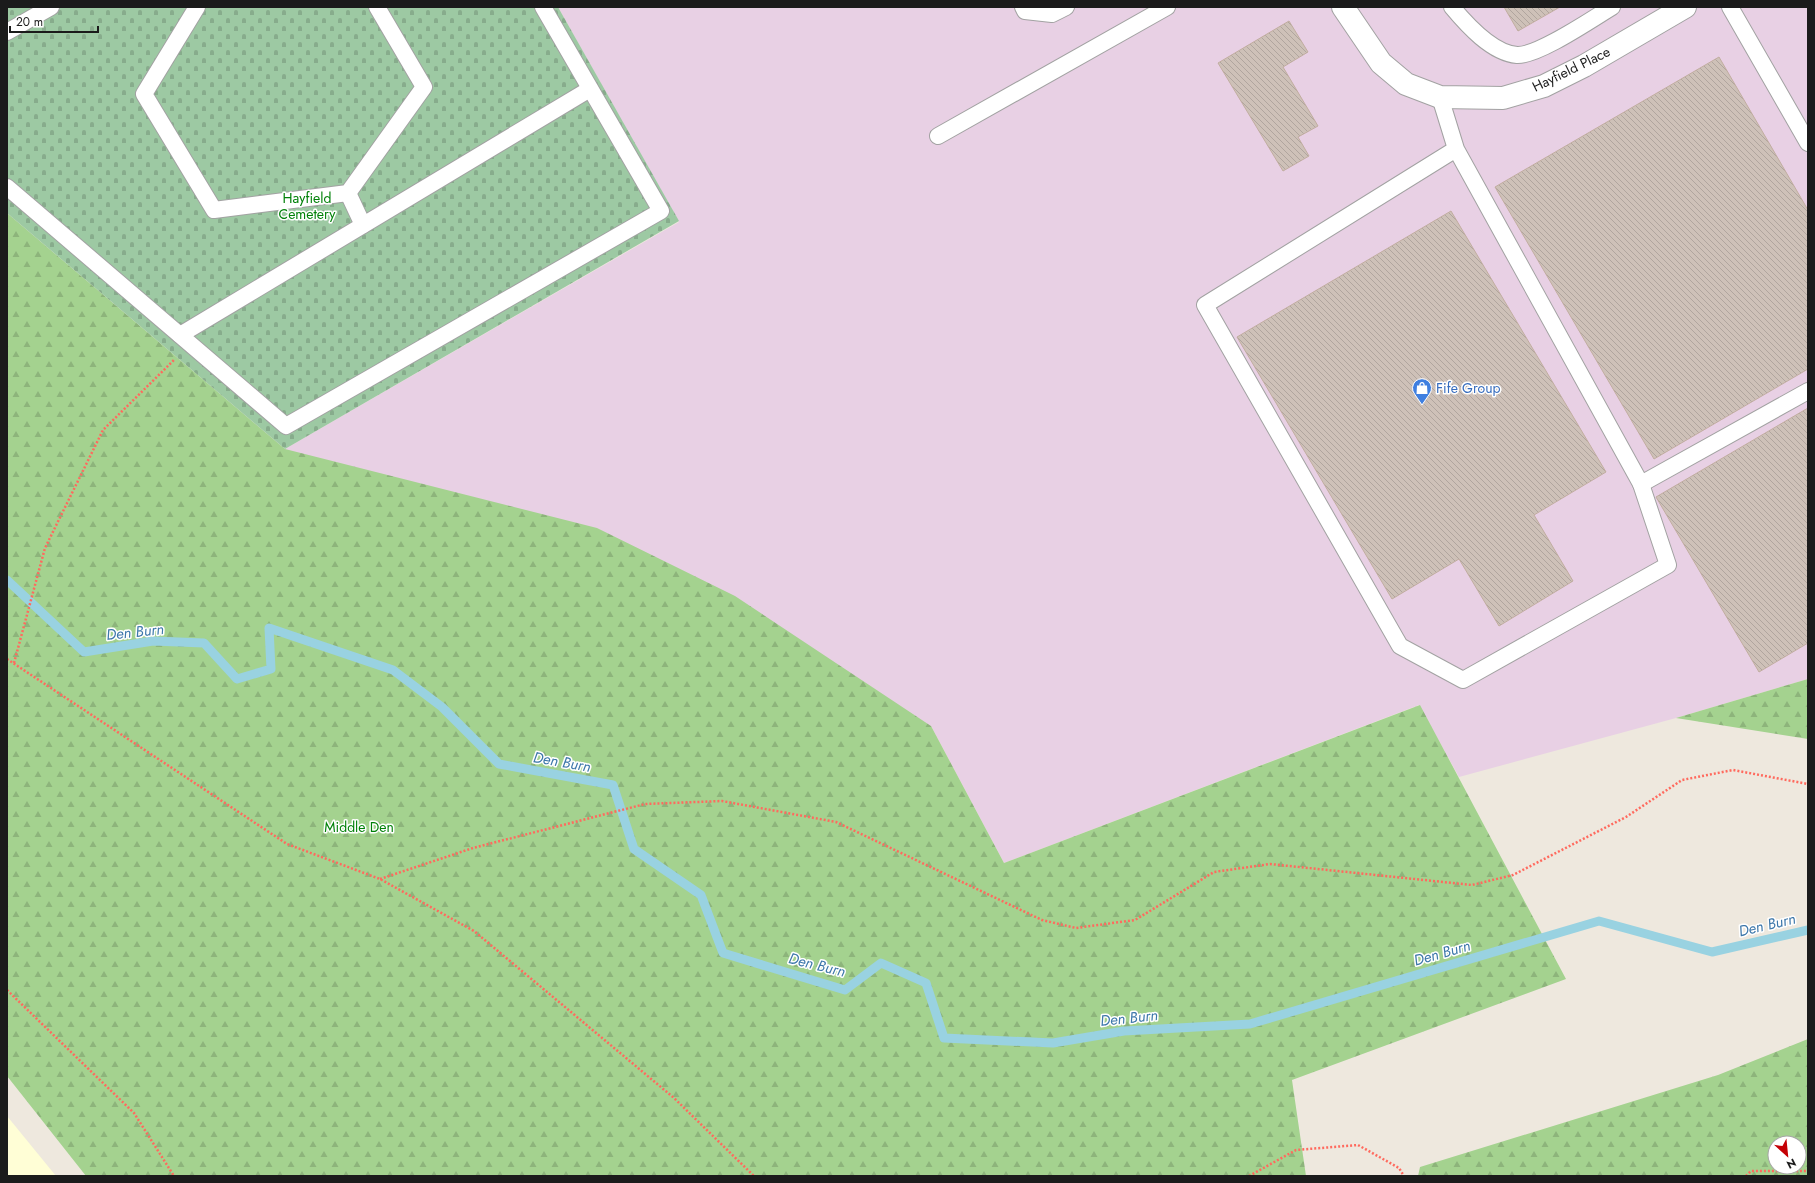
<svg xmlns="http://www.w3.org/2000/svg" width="1815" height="1183" font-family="Jost,sans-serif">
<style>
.industrial{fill:#e8d0e4}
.education{fill:#fffed6}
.forest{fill:url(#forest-firs);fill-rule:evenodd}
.cemetery{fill:url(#cemetery-stones)}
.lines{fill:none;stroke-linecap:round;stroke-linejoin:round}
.stream{stroke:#99d2e1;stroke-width:9}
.building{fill:url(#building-back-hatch);stroke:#c1ada0}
.lane-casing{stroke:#a2a2a2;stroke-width:18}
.street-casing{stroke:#a2a2a2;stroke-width:24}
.path{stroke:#ff6a5e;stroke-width:2.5;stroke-dasharray:2 2;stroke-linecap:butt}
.lane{stroke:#fff;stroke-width:16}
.street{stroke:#fff;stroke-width:22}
.labels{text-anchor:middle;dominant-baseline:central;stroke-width:3;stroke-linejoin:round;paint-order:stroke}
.street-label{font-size:14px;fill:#1b1b1b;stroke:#fff}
.park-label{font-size:14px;fill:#008108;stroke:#fff}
.shop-label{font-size:14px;fill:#366cbe;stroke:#fff;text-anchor:start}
.water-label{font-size:15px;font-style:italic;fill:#3d77aa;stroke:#fff}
</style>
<defs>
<pattern id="forest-firs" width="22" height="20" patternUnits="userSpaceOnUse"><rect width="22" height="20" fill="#a4d28f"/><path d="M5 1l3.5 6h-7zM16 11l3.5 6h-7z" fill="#8db47b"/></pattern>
<pattern id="cemetery-stones" width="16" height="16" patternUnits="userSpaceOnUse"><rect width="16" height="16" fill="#9dc9a3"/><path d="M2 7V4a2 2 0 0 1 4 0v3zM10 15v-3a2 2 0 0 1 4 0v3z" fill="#87ac8c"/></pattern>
<pattern id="building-back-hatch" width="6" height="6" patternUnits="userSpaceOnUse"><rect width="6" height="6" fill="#cec1b8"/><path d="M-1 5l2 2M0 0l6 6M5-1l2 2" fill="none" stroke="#b0a59e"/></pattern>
</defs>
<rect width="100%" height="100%" fill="#eee8de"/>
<polygon class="industrial" points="558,7 1808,7 1808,679 1676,718 1459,777 1419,705 1004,863 931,726 285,449 679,222"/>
<polygon class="education" points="7,1116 56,1176 7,1176"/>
<g class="forest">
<polygon points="7,213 285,449 597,528 735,596 931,726 1004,863 1420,705 1566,979 1292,1080 1306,1176 86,1176 7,1076"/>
<polygon points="1808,679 1808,739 1676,718"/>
<path d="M1808 1039V1176H1418L1420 1167 1718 1075ZM1775 1143H1799V1167H1775Z"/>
</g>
<polygon class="cemetery" points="7,7 558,7 679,221 285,449 7,213"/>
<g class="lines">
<polyline class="stream" points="7,580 84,652 153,641 204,643 237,679 271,669 269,628 393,670 442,707 499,764 613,785 634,849 701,895 723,953 845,990 881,963 926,983 944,1038 1053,1043 1124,1031 1250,1024 1599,921 1712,952 1808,930"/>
</g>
<g class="building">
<polygon points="1504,7 1560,7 1518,31"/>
<polygon points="1289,21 1308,52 1283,67 1318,126 1298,137 1309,156 1283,171 1218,63"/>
<polygon points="1719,57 1808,210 1808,369 1654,459 1495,187"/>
<polygon points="1451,211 1606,472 1534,515 1573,581 1499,626 1459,559 1392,599 1237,337"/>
<polygon points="1808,408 1808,643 1759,672 1656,497"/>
</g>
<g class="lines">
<g class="lane-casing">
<g id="lane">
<polyline points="197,7 144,94 214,210 348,193 424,87 377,7"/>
<polyline points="1023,7 1025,11 1052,14 1066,7"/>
<path d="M1452 7C1467 25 1492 53 1517 55 1538 56 1592 19 1612 7"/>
<polyline points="1730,7 1808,143"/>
<polyline points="7,32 51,7"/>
<polyline points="1440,97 1456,149 1641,484 1668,565 1463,680 1400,646 1205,305 1456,149"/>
<polyline points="938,136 1167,7"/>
<polyline points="7,187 286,426 661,211 543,7"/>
<polyline points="348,193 363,225"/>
<polyline points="180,335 590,89"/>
<polyline points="1641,484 1808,391"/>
</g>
</g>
<g class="street-casing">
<polyline id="street" points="1343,7 1381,63 1406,84 1440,97 1503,98 1544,86 1584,66 1685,7"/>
</g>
<g class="path">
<polyline points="7,659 287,844 380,879 474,931 674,1098 754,1176"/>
<polyline points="14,663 45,548 103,430 174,360"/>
<polyline points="380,879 473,848 645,804 722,801 836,822 1042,920 1076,928 1135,920 1214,872 1270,864 1472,885 1513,875 1626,817 1682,780 1733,770 1808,784"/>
<polyline points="7,990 134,1113 174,1176"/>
<polyline points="1249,1176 1296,1150 1358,1145 1399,1168 1404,1176"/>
<polyline points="1746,1176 1751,1171 1808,1171"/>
</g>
<use href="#lane" class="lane"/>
<use href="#street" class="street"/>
</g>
<defs>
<g id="shop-pin" transform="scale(1)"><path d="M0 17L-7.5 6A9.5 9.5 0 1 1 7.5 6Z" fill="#3f7fe0" stroke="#fff"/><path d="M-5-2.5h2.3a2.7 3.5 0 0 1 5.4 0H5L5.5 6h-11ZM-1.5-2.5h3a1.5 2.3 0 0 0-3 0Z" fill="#fff"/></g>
</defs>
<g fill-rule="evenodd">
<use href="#shop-pin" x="1422" y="388"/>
</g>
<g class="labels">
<g class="street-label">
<text transform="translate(1571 69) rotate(-26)">Hayfield Place</text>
</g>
<g class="park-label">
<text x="307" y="198">Hayfield<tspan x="307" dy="16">Cemetery</tspan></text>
<text x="359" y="827">Middle Den</text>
</g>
<g class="shop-label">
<text x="1436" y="388">Fife Group</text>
</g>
<g class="water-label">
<text transform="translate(135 632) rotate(-6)">Den Burn</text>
<text transform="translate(562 762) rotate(10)">Den Burn</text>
<text transform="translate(1767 925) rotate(-13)">Den Burn</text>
<text transform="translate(1442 953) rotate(-16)">Den Burn</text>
<text transform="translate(817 965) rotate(14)">Den Burn</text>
<text transform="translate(1129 1018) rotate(-6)">Den Burn</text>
</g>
</g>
<rect width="1815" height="1183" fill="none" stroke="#1b1b1b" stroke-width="16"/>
<g transform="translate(1787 1155) rotate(153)"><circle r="19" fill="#ffffff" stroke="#a4a4a4"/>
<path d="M0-3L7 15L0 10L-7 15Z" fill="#c50005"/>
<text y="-6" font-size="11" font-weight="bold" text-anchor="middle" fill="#1b1b1b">N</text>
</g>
<path d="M10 26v6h88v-6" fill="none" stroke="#1b1b1b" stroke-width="2"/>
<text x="16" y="26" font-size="12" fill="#1b1b1b" stroke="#ffffff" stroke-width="3" paint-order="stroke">20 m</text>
</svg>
